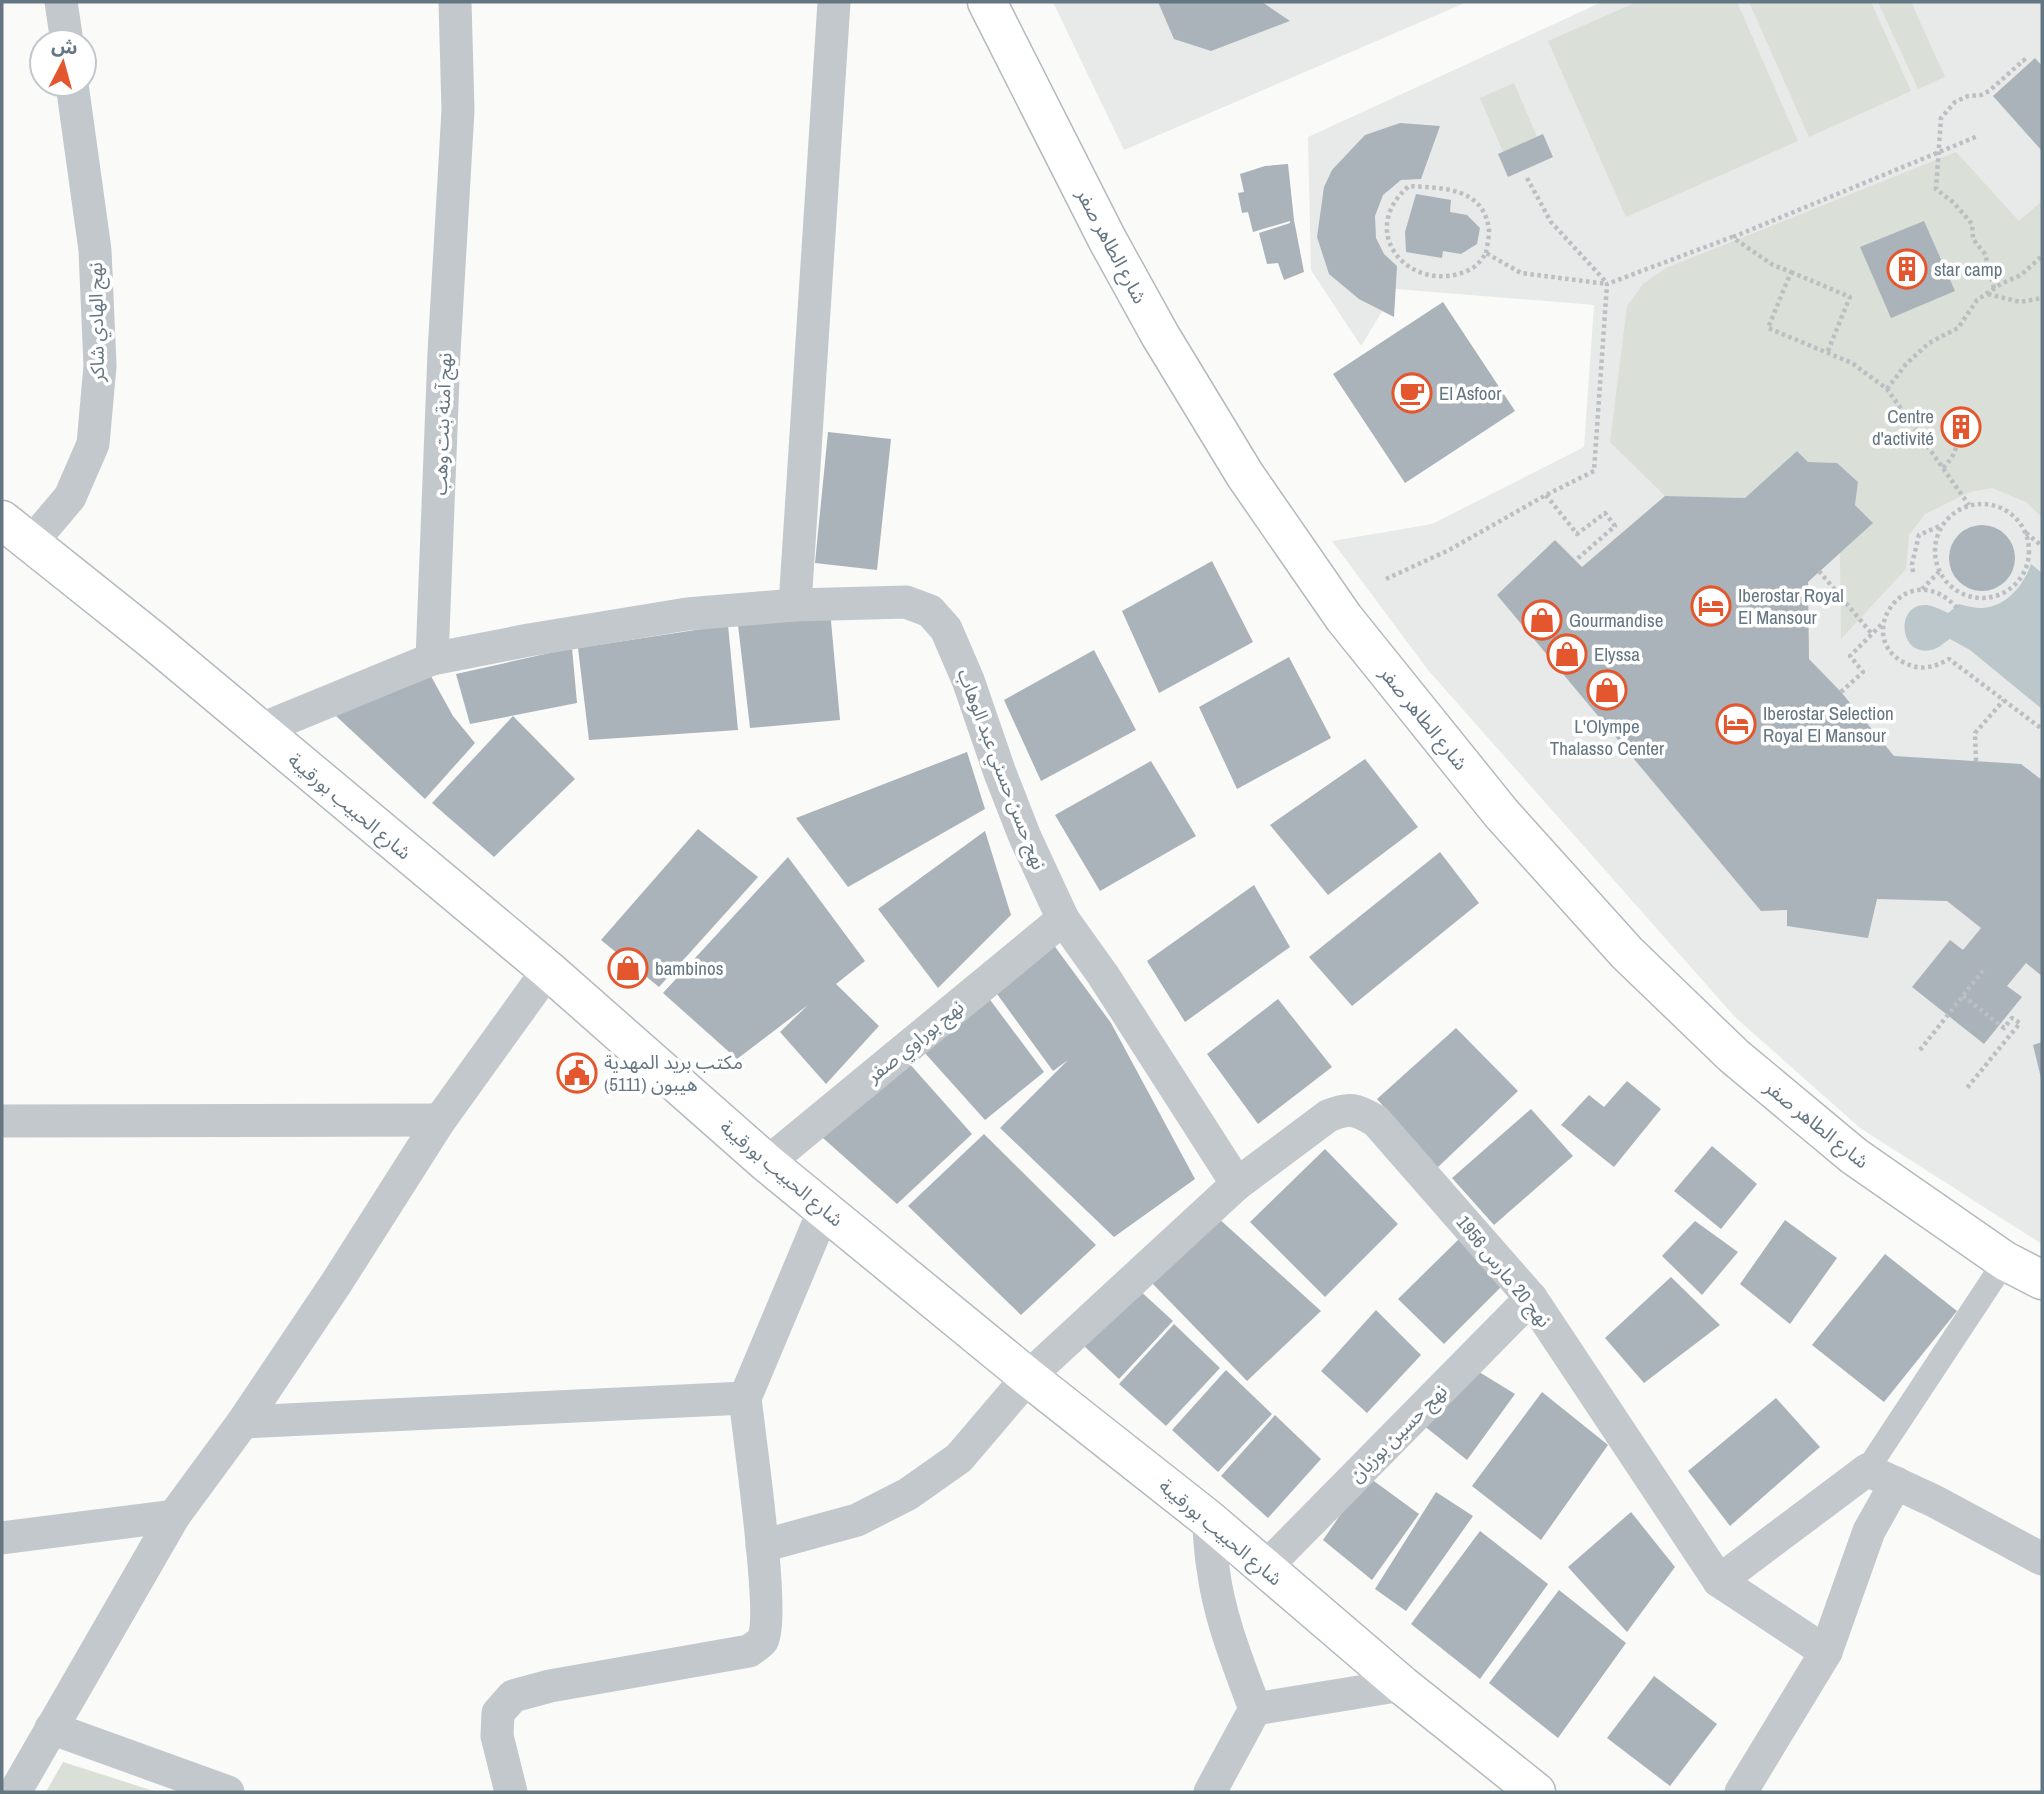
<svg xmlns="http://www.w3.org/2000/svg" width="2044" height="1794" font-family="'Archivo Narrow','Noto Sans Arabic',sans-serif">
<style>
.built{fill:#e8e9e9}
.green{fill:#dadfd7}
.water{fill:#bbc7cb}
.building{fill:#aab3b9}
.lines{fill:none;stroke-linecap:round;stroke-linejoin:round}
.secondary-casing{stroke:#b3babf;stroke-width:41}
.path{stroke:#bbbfc2;stroke-width:4.5;stroke-dasharray:3.5 3.5;stroke-linecap:butt}
.pedestrian{stroke:#c3c8cc;stroke-width:24}
.minor{stroke:#c3c8cc;stroke-width:33}
.secondary{stroke:#fff;stroke-width:38}
.labels{text-anchor:middle;dominant-baseline:central;stroke-width:7;stroke-linejoin:round;paint-order:stroke}
.street-label{font-size:19px;fill:#657683;stroke:#fff}
.poi-label{font-size:19px;fill:#657683;stroke:#fff;text-anchor:start}
</style>
<rect width="100%" height="100%" fill="#fafaf8"/>
<g class="built">
<polygon points="1053,2 1467,2 1124,150"/>
<polygon points="1602,2 2042,2 2042,1244 1860,1128 1735,1017 1428,670 1332,541 1432,524 1584,447 1594,305 1396,289 1361,346 1311,270 1308,137"/>
</g>
<g class="green">
<polygon points="1637,2 1737,2 1798,141 1626,217 1548,41"/>
<polygon points="1749,2 1871,2 1911,91 1809,137"/>
<polygon points="1878,2 1911,2 1945,77 1918,89"/>
<polygon points="1514,83 1537,137 1503,152 1480,98"/>
<polygon points="1956,152 2019,221 2042,201 2042,517 2026,502 1992,488 1970,492 1925,514 1909,535 1906,569 1841,639 1840,552 1855,505 1858,482 1837,463 1808,462 1797,451 1745,498 1665,496 1610,442 1627,306 1643,284 1666,268"/>
<polygon points="63,1762 157,1792 46,1792"/>
</g>
<path class="water" d="M2031 564 2042 573V709L1970 650 1950 639C1943 643 1938 649 1931 650 1898 657 1895 602 1927 605 1934 606 1942 610 1948 613L1959 604C1966 606 1974 608 1982 608 2006 607 2024 585 2031 564Z"/>
<g class="building">
<polygon points="1158,2 1262,2 1290,21 1211,51 1174,39"/>
<polygon points="2035,58 2042,66 2042,151 1993,96"/>
<polygon points="1400,123 1440,126 1421,179 1401,180 1383,195 1375,216 1376,238 1384,254 1397,266 1394,317 1359,299 1329,274 1317,237 1324,187 1332,170 1365,135"/>
<polygon points="1543,134 1553,157 1508,177 1498,154"/>
<polygon points="1288,164 1294,220 1304,272 1284,280 1278,263 1267,264 1259,233 1290,223 1290,221 1253,232 1248,212 1242,213 1238,193 1244,192 1240,174 1265,166"/>
<polygon points="1416,194 1451,200 1450,212 1467,215 1480,228 1477,244 1461,254 1443,251 1442,258 1406,252 1405,232"/>
<polygon points="1924,221 1955,291 1891,318 1860,247"/>
<polygon points="1443,302 1515,411 1405,483 1333,374"/>
<polygon points="1970,421 1971,433 1952,434 1951,422"/>
<polygon points="828,432 891,439 877,570 815,563"/>
<polygon points="1797,451 1808,462 1837,463 1858,482 1855,505 1873,523 1808,582 1809,659 1841,692 1894,756 2021,764 2042,780 2042,976 2026,963 2007,986 2022,997 1984,1044 1912,987 1950,940 1963,950 1981,928 1947,901 1877,899 1868,938 1787,926 1787,910 1761,911 1497,595 1555,540 1582,567 1665,496 1745,498"/>
<circle cx="1982" cy="558" r="33"/>
<polygon points="1212,561 1253,642 1159,693 1122,611"/>
<polygon points="830,610 840,720 750,728 738,625"/>
<polygon points="728,625 738,730 589,740 578,648"/>
<polygon points="572,648 577,703 470,724 456,674"/>
<polygon points="1094,650 1136,730 1041,781 1004,700"/>
<polygon points="1289,657 1331,738 1237,789 1199,707"/>
<polygon points="427,669 453,716 475,743 425,799 336,716"/>
<polygon points="513,716 575,779 494,857 432,803"/>
<polygon points="967,752 985,809 848,887 796,818"/>
<polygon points="1365,759 1418,827 1328,895 1270,825"/>
<polygon points="1151,761 1196,836 1100,891 1055,815"/>
<polygon points="698,829 758,877 659,987 601,940"/>
<polygon points="985,831 1011,915 938,988 878,909"/>
<polygon points="1440,852 1479,903 1352,1006 1309,957"/>
<polygon points="788,857 865,961 836,984 879,1026 826,1084 780,1032 808,1005 737,1059 663,993"/>
<polygon points="1254,885 1290,947 1185,1022 1147,961"/>
<polygon points="1053,944 1111,1023 1195,1179 1114,1237 1000,1128 1068,1060 1053,1071 997,994"/>
<polygon points="985,993 1044,1072 985,1120 924,1052"/>
<polygon points="1278,999 1332,1067 1258,1124 1207,1054"/>
<polygon points="1456,1028 1518,1091 1437,1168 1377,1099"/>
<polygon points="2042,1042 2042,1078 2041,1078 2033,1045"/>
<polygon points="908,1062 972,1134 897,1204 823,1138"/>
<polygon points="1627,1081 1661,1109 1614,1167 1561,1125 1589,1095 1604,1107"/>
<polygon points="1531,1109 1573,1156 1494,1225 1452,1178"/>
<polygon points="984,1134 1096,1245 1021,1315 908,1206"/>
<polygon points="1712,1146 1757,1184 1721,1229 1674,1191"/>
<polygon points="1325,1149 1398,1224 1325,1297 1250,1222"/>
<polygon points="1217,1217 1321,1311 1247,1381 1151,1282"/>
<polygon points="1785,1220 1837,1258 1790,1324 1740,1284"/>
<polygon points="1695,1221 1738,1252 1702,1295 1662,1256"/>
<polygon points="1459,1239 1502,1286 1444,1344 1398,1299"/>
<polygon points="1885,1254 1957,1311 1884,1402 1812,1345"/>
<polygon points="1671,1277 1720,1325 1644,1383 1605,1338"/>
<polygon points="1137,1288 1173,1321 1119,1379 1082,1344"/>
<polygon points="1376,1310 1421,1355 1367,1413 1321,1371"/>
<polygon points="1174,1324 1220,1368 1166,1426 1119,1384"/>
<polygon points="1471,1367 1515,1394 1467,1460 1418,1421"/>
<polygon points="1226,1370 1272,1414 1218,1472 1172,1430"/>
<polygon points="1542,1392 1608,1445 1541,1540 1472,1486"/>
<polygon points="1776,1398 1820,1447 1730,1526 1688,1471"/>
<polygon points="1275,1415 1321,1459 1268,1518 1221,1476"/>
<polygon points="1367,1476 1419,1514 1372,1580 1323,1540"/>
<polygon points="1436,1492 1473,1516 1406,1611 1375,1589"/>
<polygon points="1631,1512 1675,1567 1627,1632 1568,1567"/>
<polygon points="1480,1531 1548,1584 1480,1679 1411,1624"/>
<polygon points="1559,1590 1626,1643 1558,1738 1489,1683"/>
<polygon points="1654,1676 1717,1724 1670,1786 1607,1738"/>
</g>
<g class="lines">
<g class="secondary-casing">
<g id="secondary">
<polyline points="987,2 1107,239 1160,335 1245,475 1344,618 1501,813 1627,953 1734,1056 1854,1156 2005,1261 2042,1280"/>
<polyline points="2,520 155,642 548,970 767,1163 1028,1377 1208,1519 1402,1685 1536,1792"/>
</g>
</g>
<g class="path">
<polyline points="1527,178 1551,222 1607,283"/>
<polyline points="1733,237 1978,136"/>
<path d="M1486 253C1487 246 1489 238 1489 231 1485 187 1442 188 1409 186 1353 234 1414 298 1471 269 1477 266 1482 259 1486 253L1521 273 1607 284"/>
<polyline points="1791,272 1850,297 1827,353"/>
<polyline points="1994,288 1985,254 1973,239 1972,224 1954,203 1936,189 1941,118 1955,102 1968,96 1981,95 1989,91 2024,60 2027,64"/>
<polyline points="1988,294 2020,302 2042,298"/>
<polyline points="1887,389 1906,364 1929,343 1958,328 1977,300 2001,284 2021,275 2042,256"/>
<path d="M1943 468C1954 457 1957 449 1958 434"/>
<polyline points="1546,495 1577,534 1605,513 1615,526 1576,560"/>
<circle cx="1982" cy="551" r="47"/>
<polyline points="2026,533 2042,546"/>
<polyline points="1819,571 1872,634"/>
<polyline points="1913,572 1912,564 1919,535 1942,525"/>
<polyline points="1386,579 1449,550 1546,495 1594,471 1607,284 1732,237 1773,265 1791,272 1768,328 1852,363 1887,389 1969,505"/>
<polyline points="1922,589 1939,572"/>
<path d="M1957 608C1909 554 1852 634 1903 662 1919 671 1934 668 1949 659L2042 729"/>
<polyline points="1841,692 1863,672 1850,656 1883,623"/>
<polyline points="1976,761 1975,733 2004,700"/>
<polyline points="1963,996 2004,1028 2012,1018 2020,1023 1967,1088"/>
<polyline points="1920,1050 1985,968"/>
</g>
<polyline class="pedestrian" points="1867,1470 2005,1261"/>
<g class="minor">
<polyline points="61,2 67,42"/>
<polyline points="31,543 70,497 93,444 100,366 95,250 72,84"/>
<polyline points="795,605 906,602 930,611 946,629 968,680 1000,773 1025,837 1063,919 1103,975 1237,1184"/>
<polyline points="432,659 529,640 687,614 795,605 834,2"/>
<polyline points="259,730 432,659 444,353 458,110 455,2"/>
<polyline points="2,1121 440,1120"/>
<polyline points="767,1163 1063,919"/>
<polyline points="745,1398 824,1210"/>
<path d="M243 1422 745 1398C749 1435 776 1619 762 1641 760 1644 753 1648 749 1651L550 1686 513 1696 498 1713 497 1736 511 1792"/>
<path d="M1208 1519C1210 1535 1210 1552 1213 1568 1219 1617 1238 1663 1255 1709L1210 1792"/>
<polyline points="2,1538 174,1516"/>
<path d="M762 1546 857 1520 908 1494 959 1458 1028 1377 1237 1184 1328 1116C1349 1107 1356 1109 1376 1121L1531 1298 1719 1581 1826 1652"/>
<polyline points="1264,1569 1531,1298"/>
<polyline points="1719,1581 1867,1470 1934,1501 2042,1559"/>
<polyline points="1255,1709 1402,1685"/>
<polyline points="51,1728 228,1792"/>
<polyline points="15,1792 174,1516 243,1422 337,1282 440,1120 548,970"/>
<polyline points="1741,1792 1826,1652 1869,1531 1896,1483"/>
</g>
<use href="#secondary" class="secondary"/>
</g>
<defs>
<g id="building-ring" transform="scale(2.0125)"><circle r="9.5" fill="#fff" stroke="#e4572e" stroke-width="1.5"/><path d="M-4-6H4V6H1V3H-1V6H-4ZM-2.5-4.3h1.7v1.8h-1.7ZM.8-4.3h1.7v1.8H.8ZM-2.5-1h1.7V.8h-1.7ZM.8-1h1.7V.8H.8Z" fill="#e4572e"/></g>
<g id="cafe-ring" transform="scale(2.0125)"><circle r="9.5" fill="#fff" stroke="#e4572e" stroke-width="1.5"/><path d="M-5.5-4.5H6V0H3Q3 3.5 0 3.5H-2.5Q-5.5 3.5-5.5 0ZM3-3.2v2h1.7v-2ZM-6 4.5H4V6H-6Z" fill="#e4572e"/></g>
<g id="hotel-ring" transform="scale(2.0125)"><circle r="9.5" fill="#fff" stroke="#e4572e" stroke-width="1.5"/><path d="M-6-4.5h1.5V1H6V5H4.5V3h-9V5H-6ZM-4 0a1.8 1.8 0 1 1 3.6 0ZM.5 0V-2.5h3Q6-2.5 6 0Z" fill="#e4572e"/></g>
<g id="shop-ring" transform="scale(2.0125)"><circle r="9.5" fill="#fff" stroke="#e4572e" stroke-width="1.5"/><path d="M-5-2.5h2.3a2.7 3.5 0 0 1 5.4 0H5L5.5 6h-11ZM-1.5-2.5h3a1.5 2.3 0 0 0-3 0Z" fill="#e4572e"/></g>
<g id="civic-ring" transform="scale(2.0125)"><circle r="9.5" fill="#fff" stroke="#e4572e" stroke-width="1.5"/><path d="M-.6-6.5H3V-4.5H.6V-3L4-1V1h2V6H-6V1h2V-1L-.6-3ZM-1.2 2.5V6h2.4V2.5Z" fill="#e4572e"/></g>
</defs>
<g fill-rule="evenodd">
<use href="#building-ring" x="1907" y="269"/>
<use href="#cafe-ring" x="1412" y="393"/>
<use href="#building-ring" x="1961" y="427"/>
<use href="#hotel-ring" x="1711" y="606"/>
<use href="#shop-ring" x="1542" y="620"/>
<use href="#shop-ring" x="1567" y="654"/>
<use href="#shop-ring" x="1607" y="690"/>
<use href="#hotel-ring" x="1736" y="724"/>
<use href="#shop-ring" x="628" y="968"/>
<use href="#civic-ring" x="577" y="1073"/>
</g>
<g class="labels">
<g class="street-label">
<text transform="translate(1112 246) rotate(62)">شارع الطاهر صفر</text>
<text transform="translate(96 322) rotate(-91)">نهج الهادي شاكر</text>
<text transform="translate(442 424) rotate(-88)">نهج آمنة بنت وهب</text>
<text transform="translate(1424 718) rotate(51)">شارع الطاهر صفر</text>
<text transform="translate(1002 769) rotate(69)">نهج حسن حسني عبد الوهاب</text>
<text transform="translate(350 806) rotate(40)">شارع الحبيب بورقيبة</text>
<text transform="translate(915 1041) rotate(-39)">نهج بوراوي صفر</text>
<text transform="translate(1817 1124) rotate(39)">شارع الطاهر صفر</text>
<text transform="translate(782 1173) rotate(40)">شارع الحبيب بورقيبة</text>
<text transform="translate(1504 1271) rotate(51)">نهج 20 مارس 1956</text>
<text transform="translate(1398 1433) rotate(-45)">نهج حسين بوزيان</text>
<text transform="translate(1221 1532) rotate(40)">شارع الحبيب بورقيبة</text>
</g>
<g class="poi-label">
<text x="1934" y="269">star camp</text>
<text x="1439" y="393">El Asfoor</text>
<text x="1934" y="416" text-anchor="end">Centre<tspan x="1934" dy="22">d'activité</tspan></text>
<text x="1738" y="595">Iberostar Royal<tspan x="1738" dy="22">El Mansour</tspan></text>
<text x="1569" y="620">Gourmandise</text>
<text x="1594" y="654">Elyssa</text>
<text x="1763" y="713">Iberostar Selection<tspan x="1763" dy="22">Royal El Mansour</tspan></text>
<text x="1607" y="726" text-anchor="middle">L'Olympe<tspan x="1607" dy="22">Thalasso Center</tspan></text>
<text x="655" y="968">bambinos</text>
<text x="604" y="1062">مكتب بريد المهدية<tspan x="604" dy="22">هيبون (5111)</tspan></text>
</g>
</g>
<rect width="2044" height="1794" fill="none" stroke="#657683" stroke-width="7"/>
<g transform="translate(63 63) rotate(6)"><circle r="33" fill="#ffffff" stroke="#c1c8cd" stroke-width="2"/>
<path d="M0-5L12 26L0 18L-12 26Z" fill="#e4572e"/>
<text y="-10" font-size="19" font-weight="bold" text-anchor="middle" fill="#657683">ش</text>
</g>
</svg>
